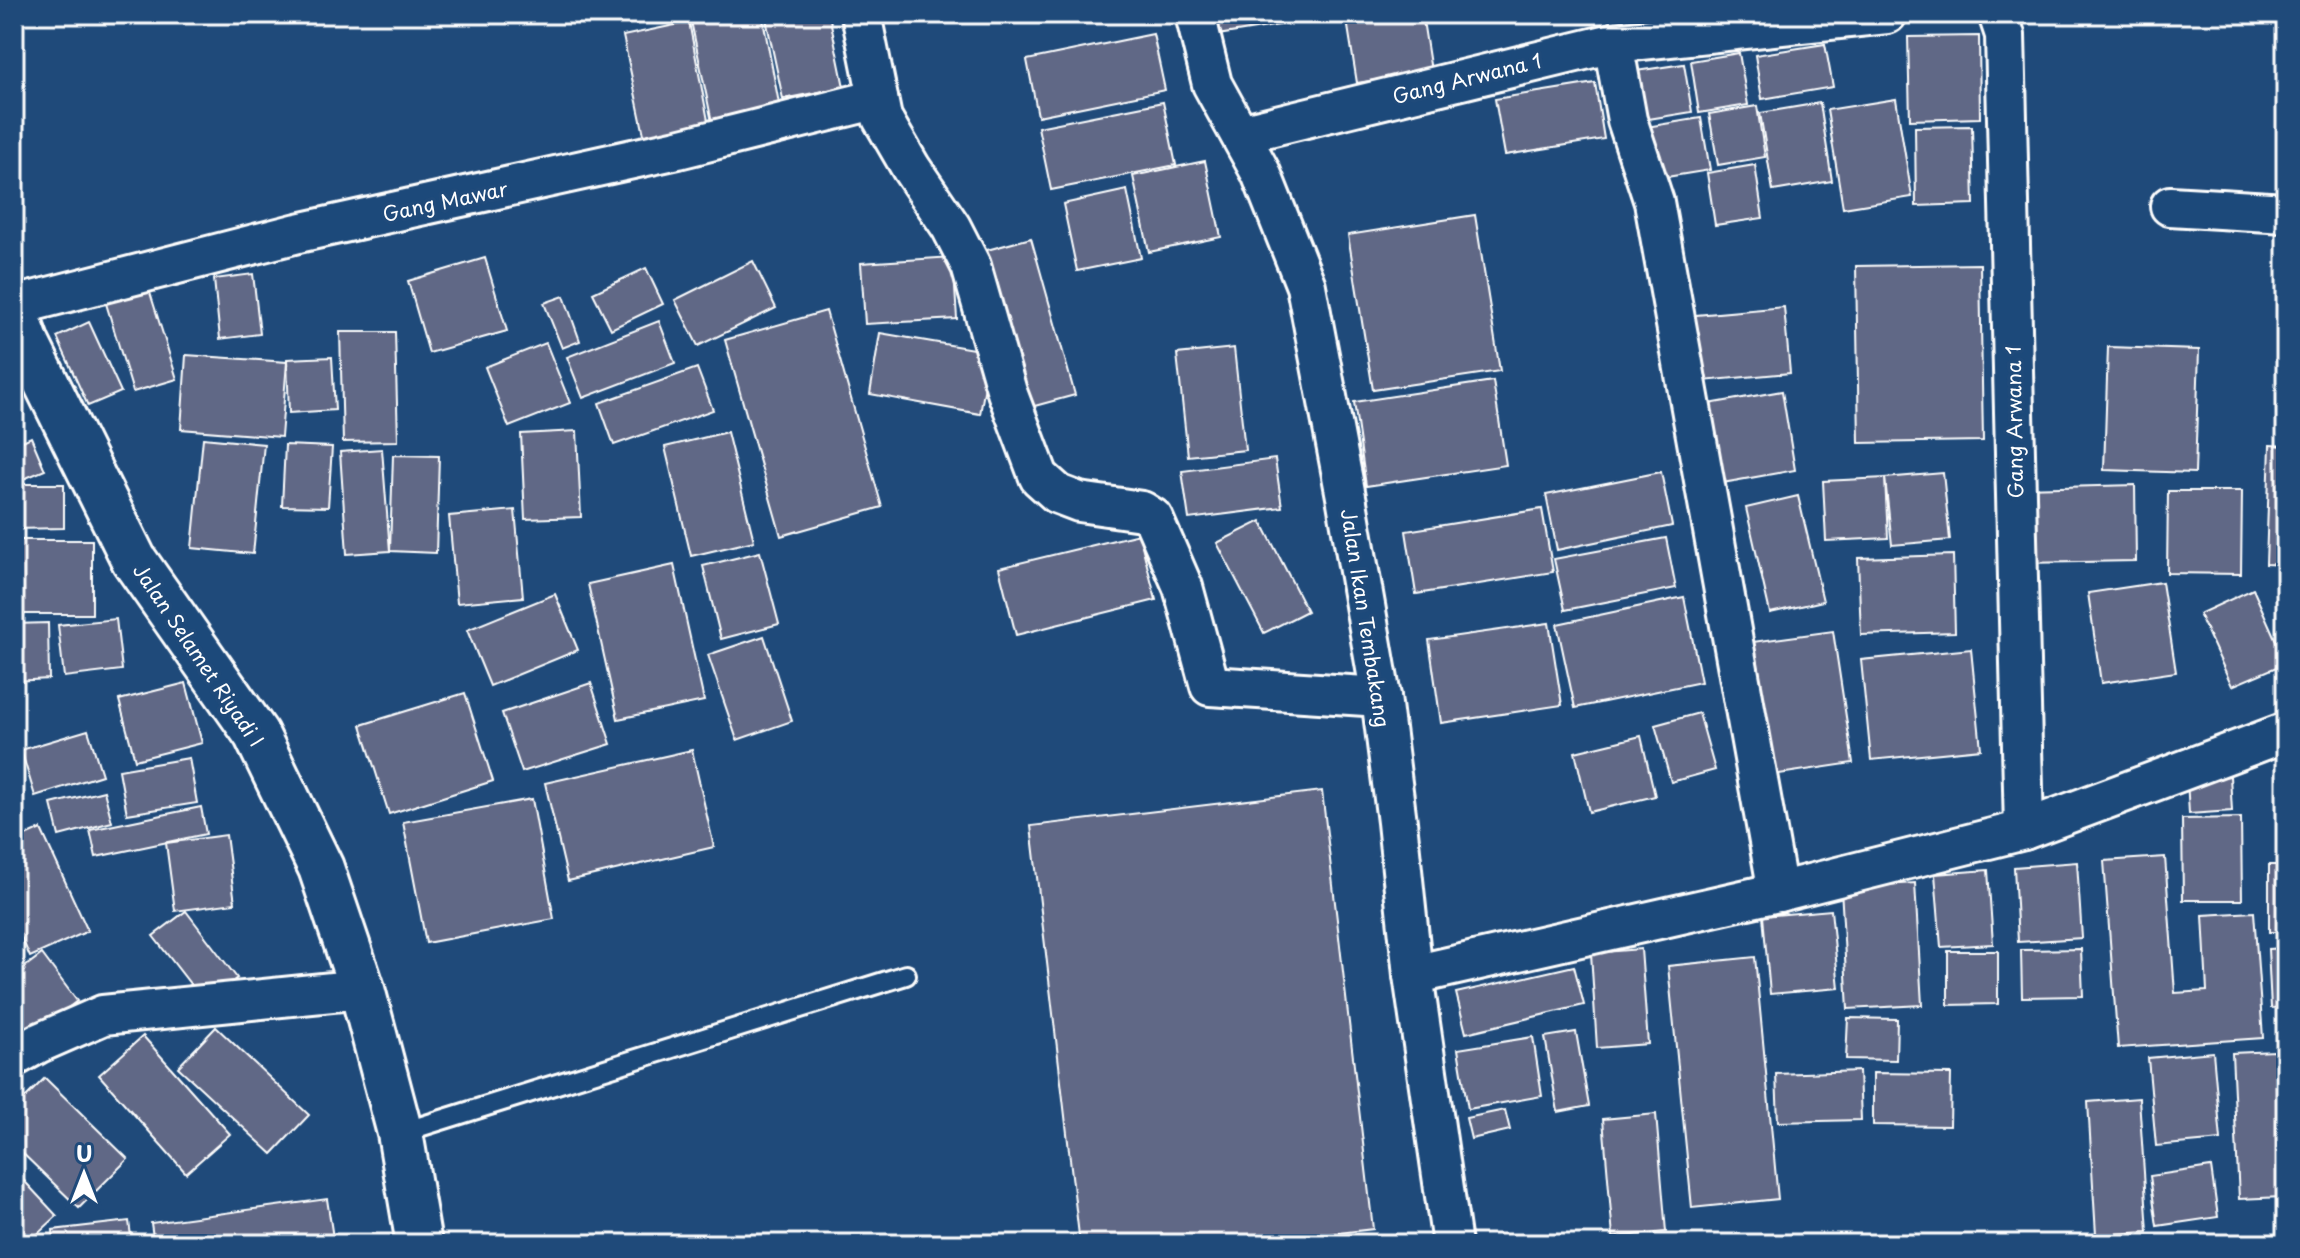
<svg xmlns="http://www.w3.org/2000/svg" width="2300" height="1258" font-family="'Playpen Sans',sans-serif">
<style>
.building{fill:#616886;stroke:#fff;stroke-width:2}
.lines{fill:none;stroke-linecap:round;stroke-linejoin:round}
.lane-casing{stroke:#fff;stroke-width:24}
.street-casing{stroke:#fff;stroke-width:44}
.secondary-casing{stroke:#fff;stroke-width:50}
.lane{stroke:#1f4a7a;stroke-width:18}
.street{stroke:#1f4a7a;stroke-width:38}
.secondary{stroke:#1f4a7a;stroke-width:44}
.labels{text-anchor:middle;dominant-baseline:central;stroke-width:7;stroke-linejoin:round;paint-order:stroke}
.street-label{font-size:20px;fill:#fff;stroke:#1f4a7a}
</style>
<rect width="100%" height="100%" fill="#1f4a7a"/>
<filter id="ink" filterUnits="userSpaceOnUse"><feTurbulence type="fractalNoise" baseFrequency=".0125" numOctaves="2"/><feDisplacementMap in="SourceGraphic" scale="16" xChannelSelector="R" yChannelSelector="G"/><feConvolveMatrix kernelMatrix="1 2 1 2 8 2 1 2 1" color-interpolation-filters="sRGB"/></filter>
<g filter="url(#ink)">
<g class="building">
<polygon points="729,14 762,14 781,114 713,127 691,21"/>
<polygon points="765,14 829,14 844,87 783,99"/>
<polygon points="1201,14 1298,14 1299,22 1205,37"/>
<polygon points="1346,14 1422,14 1431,71 1357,83"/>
<polygon points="689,22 710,131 646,144 623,36"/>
<polygon points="1153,34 1165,90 1038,116 1027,60"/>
<polygon points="1979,36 1980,118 1910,120 1908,37"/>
<polygon points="1825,44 1833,87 1762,99 1755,55"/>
<polygon points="1739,53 1748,105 1699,113 1691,61"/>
<polygon points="1684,64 1692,112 1630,122 1622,73"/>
<polygon points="1595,83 1604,139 1505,155 1495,99"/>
<polygon points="1896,99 1912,197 1843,208 1827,110"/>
<polygon points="1163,102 1176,165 1051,190 1038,127"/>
<polygon points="1820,103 1832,181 1773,191 1760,113"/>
<polygon points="1757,106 1765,157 1718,165 1709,114"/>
<polygon points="1701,118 1710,170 1648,180 1640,128"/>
<polygon points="1972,126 1974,204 1916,206 1915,127"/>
<polygon points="1205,161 1221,237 1149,252 1133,176"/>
<polygon points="1755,165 1763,218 1715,225 1707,173"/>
<polygon points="1127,190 1141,258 1077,271 1063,204"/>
<polygon points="1475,215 1500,371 1373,390 1348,235"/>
<polygon points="1031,238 1075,395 1031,407 987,250"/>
<polygon points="953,257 957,319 865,324 861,263"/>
<polygon points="485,258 507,331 429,353 408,281"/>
<polygon points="753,261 776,308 698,346 675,300"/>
<polygon points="1980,264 1983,441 1859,443 1856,266"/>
<polygon points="646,268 663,304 611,329 593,293"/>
<polygon points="253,274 260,334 220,339 214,279"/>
<polygon points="147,283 177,379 133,392 104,297"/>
<polygon points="564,296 580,341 562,348 544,303"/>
<polygon points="1784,307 1790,373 1692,382 1685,316"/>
<polygon points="826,311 882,507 781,536 725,340"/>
<polygon points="659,321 675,363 583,398 567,357"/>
<polygon points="89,322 121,392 88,406 57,337"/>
<polygon points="340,332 395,332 398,441 343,442"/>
<polygon points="880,333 991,352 980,414 870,394"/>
<polygon points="2282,342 2286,342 2286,414 2277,414"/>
<polygon points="546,343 570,403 509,427 485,367"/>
<polygon points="2108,347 2199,350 2195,473 2104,470"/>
<polygon points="1234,348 1245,450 1188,456 1177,354"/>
<polygon points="186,355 287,362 281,437 181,429"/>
<polygon points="332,357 335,410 289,413 287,359"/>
<polygon points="697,368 713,410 614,445 599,403"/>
<polygon points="1493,381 1506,465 1366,486 1354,402"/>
<polygon points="1782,391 1795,470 1717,484 1703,405"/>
<polygon points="577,431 581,517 525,519 521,434"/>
<polygon points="727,432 754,541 691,556 665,447"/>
<polygon points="31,437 45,470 14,483 14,445"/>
<polygon points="203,438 264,444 253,554 192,548"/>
<polygon points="285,445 332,447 328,507 282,506"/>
<polygon points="2270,445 2286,446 2286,565 2266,564"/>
<polygon points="382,449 390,551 347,554 340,452"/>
<polygon points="393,455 439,456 436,553 390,551"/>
<polygon points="1275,459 1282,507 1189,519 1182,471"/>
<polygon points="1661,472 1672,526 1557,550 1546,495"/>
<polygon points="1943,473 1950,540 1892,545 1885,478"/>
<polygon points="1885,478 1888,538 1826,541 1823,481"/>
<polygon points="14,484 64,484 64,528 14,529"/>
<polygon points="2135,485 2136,561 2022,563 2020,488"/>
<polygon points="2168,491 2242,491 2241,574 2167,573"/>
<polygon points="1798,496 1823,601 1770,613 1746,508"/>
<polygon points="1542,509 1553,572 1416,594 1406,531"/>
<polygon points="515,510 523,597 457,603 449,516"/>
<polygon points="1261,521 1307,611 1264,633 1217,543"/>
<polygon points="1139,534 1156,600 1016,635 999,568"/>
<polygon points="1666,538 1676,588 1565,610 1554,559"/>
<rect x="14" y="540" width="78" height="74"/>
<polygon points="760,552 779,624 721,639 703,566"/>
<polygon points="1953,555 1955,632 1861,635 1858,558"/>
<polygon points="674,565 704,701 618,719 588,584"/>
<polygon points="2162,582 2176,672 2101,683 2088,593"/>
<polygon points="2253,589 2286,663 2232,686 2199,614"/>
<polygon points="555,594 578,650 490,686 467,630"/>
<polygon points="1684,597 1701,682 1575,708 1557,624"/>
<polygon points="116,619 122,670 64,677 58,625"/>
<polygon points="48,623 49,679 14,681 14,624"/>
<polygon points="1549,623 1562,705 1441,723 1429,640"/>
<polygon points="1833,631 1853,763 1765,776 1745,643"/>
<polygon points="764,636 792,721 737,740 708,655"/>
<polygon points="1971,649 1981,749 1871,760 1861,660"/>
<polygon points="186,683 202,743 135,760 119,700"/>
<polygon points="591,683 611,744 522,772 502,713"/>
<polygon points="465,693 493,781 389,814 361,725"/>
<polygon points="1699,713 1715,770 1671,782 1655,725"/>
<polygon points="88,730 102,775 35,796 21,750"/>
<polygon points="1641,736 1655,796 1589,812 1575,752"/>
<polygon points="692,750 714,847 568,881 545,783"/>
<polygon points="189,758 197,803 127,814 119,770"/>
<polygon points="2230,776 2232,811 2189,814 2187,779"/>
<polygon points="104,791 112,822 59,836 51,804"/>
<polygon points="1322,791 1373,1229 1245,1244 1080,1244 1031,826"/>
<polygon points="532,799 554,919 426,943 403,822"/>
<polygon points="201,807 206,834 96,857 90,830"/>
<polygon points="2241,818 2242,900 2183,900 2182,819"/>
<polygon points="41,829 88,931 30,957 14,921 14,841"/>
<polygon points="226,835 235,903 175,911 166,843"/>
<polygon points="2165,857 2175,993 2207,991 2203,915 2254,912 2263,1038 2118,1048 2104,861"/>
<polygon points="2077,862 2082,938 2018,942 2014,867"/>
<rect x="2269" y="865" width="17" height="67"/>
<polygon points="1988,870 1993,944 1941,947 1935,874"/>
<polygon points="1915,883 1922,1005 1848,1009 1841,888"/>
<polygon points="1831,910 1839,988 1770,994 1763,916"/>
<polygon points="186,911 237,978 205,1003 153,936"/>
<polygon points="2286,948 2286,1007 2271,1008 2268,949"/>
<polygon points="1641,949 1648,1044 1597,1048 1591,953"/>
<polygon points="2081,949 2083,996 2022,997 2021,950"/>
<polygon points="1948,951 1998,951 1998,1004 1948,1005"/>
<polygon points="42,954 77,1001 19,1045 14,1039 14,975"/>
<polygon points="1755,957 1778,1199 1692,1208 1668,966"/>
<polygon points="1574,966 1584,1005 1466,1033 1456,993"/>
<polygon points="2286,1016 2286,1049 2283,1049 2282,1017"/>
<polygon points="1848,1018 1897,1019 1896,1060 1846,1059"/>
<polygon points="216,1027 309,1115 272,1154 178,1067"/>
<polygon points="1576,1032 1589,1106 1558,1112 1545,1037"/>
<polygon points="143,1036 230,1134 186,1173 99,1075"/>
<polygon points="1533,1037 1542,1096 1468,1109 1458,1049"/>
<polygon points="2275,1051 2282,1197 2239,1199 2232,1053"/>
<polygon points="2213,1052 2221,1140 2156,1146 2148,1058"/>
<polygon points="1859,1071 1861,1120 1778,1122 1776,1074"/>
<polygon points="1873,1073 1951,1074 1950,1126 1873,1125"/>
<polygon points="45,1078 128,1159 79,1208 14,1145 14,1109"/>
<polygon points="2139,1098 2148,1232 2096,1235 2088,1102"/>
<polygon points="1505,1110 1510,1130 1471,1139 1466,1118"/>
<polygon points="1656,1114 1666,1232 1613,1237 1603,1119"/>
<polygon points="2211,1167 2218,1217 2157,1226 2150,1176"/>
<polygon points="14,1170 57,1216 27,1244 14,1232"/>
<polygon points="327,1199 334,1244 154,1244 151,1223"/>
<polygon points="129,1221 132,1244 54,1244 53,1230"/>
</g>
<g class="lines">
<g class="lane-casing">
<polyline id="lane" points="400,1133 906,975"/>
</g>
<g class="street-casing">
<g id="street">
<polyline points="861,14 882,118 911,168 951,227 971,266 1007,392 1039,477 1058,494 1079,502 1142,511 1153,518 1183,587 1210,686 1381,697"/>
<polyline points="1195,14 1212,84 1261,173 1306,286 1347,502 1381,697 1397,822 1413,975 1452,1244"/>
<polyline points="1998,14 2005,35 2024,830"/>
<polyline points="1613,43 1627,120 1654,202 1778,892"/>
<polyline points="1240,134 1613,43 1887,14"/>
<polyline points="2170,206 2286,213"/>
<polyline points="14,306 298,233 678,149 878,99"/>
<polyline points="1413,975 1778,892 2024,830 2286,732"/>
<polyline points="14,1057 39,1043 103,1015 362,989"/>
</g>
</g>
<g class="secondary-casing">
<polyline id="secondary" points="14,308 27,344 134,560 256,734 321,868 362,989 400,1133 419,1244"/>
</g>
<use href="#lane" class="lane"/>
<use href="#street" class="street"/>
<use href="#secondary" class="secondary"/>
</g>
</g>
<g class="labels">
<g class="street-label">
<text transform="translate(1467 78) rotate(-14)">Gang Arwana 1</text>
<text transform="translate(445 201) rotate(-12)">Gang Mawar</text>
<text transform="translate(2014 422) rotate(-91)">Gang Arwana 1</text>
<text transform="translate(1366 618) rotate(81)">Jalan Ikan Tembakang</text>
<text transform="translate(199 655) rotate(56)">Jalan Selamet Riyadi I</text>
</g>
</g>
<rect width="2300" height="1258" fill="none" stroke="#1f4a7a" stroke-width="48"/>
<rect x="24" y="24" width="2252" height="1210" fill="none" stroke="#fff" stroke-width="3" filter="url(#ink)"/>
<g transform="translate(84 1174)" stroke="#1f4a7a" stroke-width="6" paint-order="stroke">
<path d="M0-6L14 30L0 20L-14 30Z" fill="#ffffff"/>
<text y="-12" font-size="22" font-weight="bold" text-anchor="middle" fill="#ffffff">U</text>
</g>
</svg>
